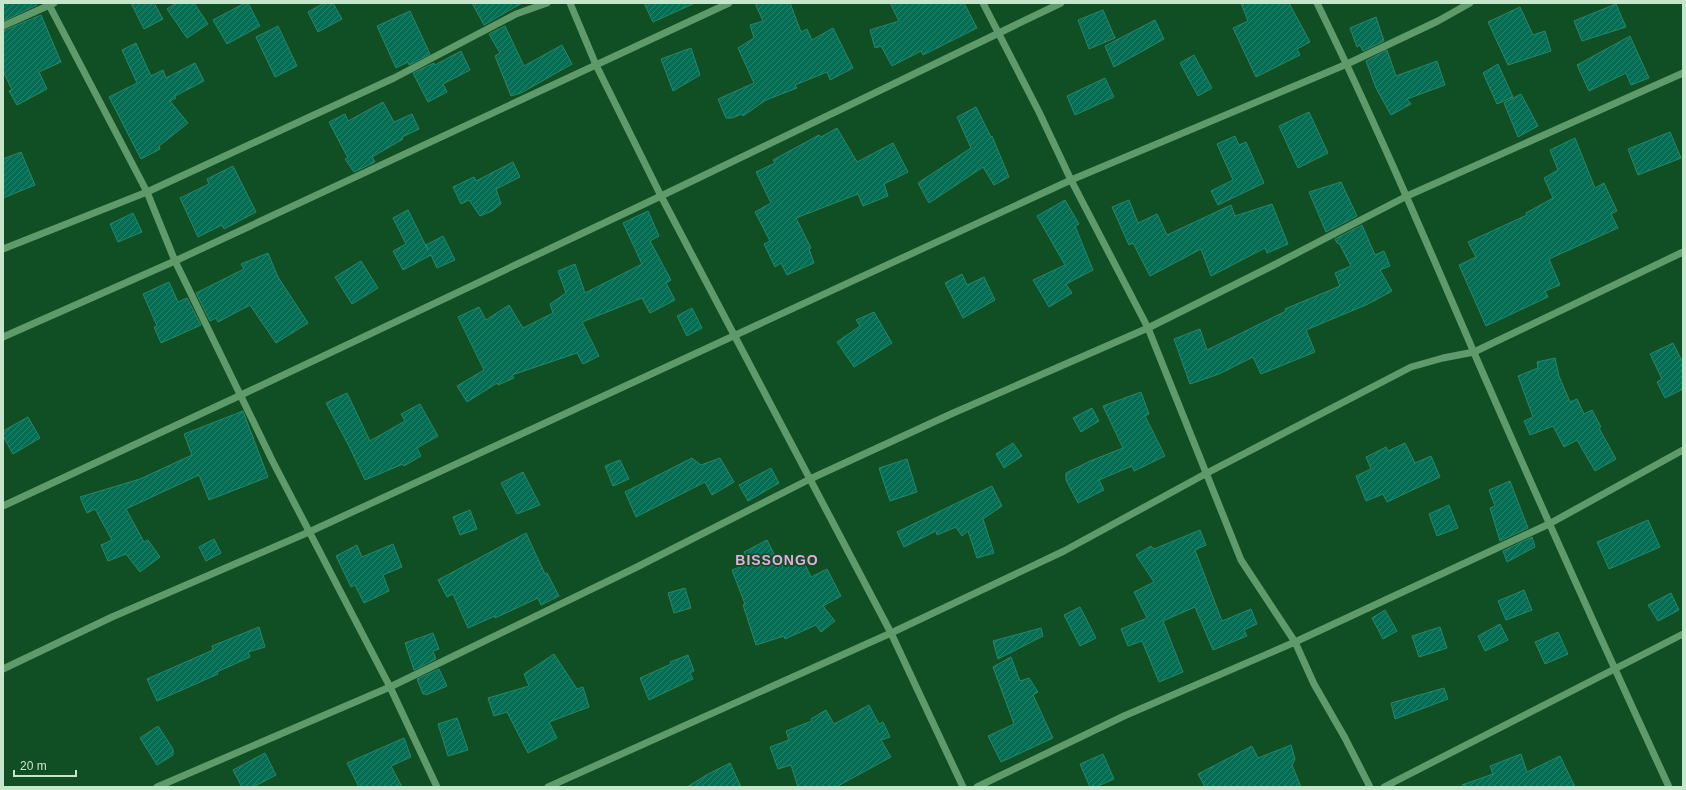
<svg xmlns="http://www.w3.org/2000/svg" width="1686" height="790" font-family="Helvetica,sans-serif">
<style>
.building{fill:url(#building-hatch);stroke:#2b856a}
.lines{fill:none;stroke-linecap:round;stroke-linejoin:round}
.minor{stroke:#5f9a6b;stroke-width:7}
.labels{text-anchor:middle;dominant-baseline:central;stroke-width:3.5;stroke-linejoin:round;paint-order:stroke}
.district-label{font-size:14px;font-weight:bold;letter-spacing:1px;fill:#e8ace3;stroke:#104e23}
</style>
<defs>
<pattern id="building-hatch" width="6" height="6" patternUnits="userSpaceOnUse"><rect width="6" height="6" fill="#036e54"/><path d="M-1 1l2-2M0 6l6-6M5 7l2-2" fill="none" stroke="#26836b"/></pattern>
</defs>
<rect width="100%" height="100%" fill="#104e23"/>
<g class="building">
<polygon points="3,3 36,3 37,5 3,21"/>
<polygon points="131,3 154,3 163,19 144,29"/>
<polygon points="176,3 194,3 208,24 187,38 167,9"/>
<polygon points="245,3 248,3 260,26 227,44 213,20"/>
<polygon points="324,3 333,3 342,19 318,32 308,12"/>
<polygon points="472,3 522,3 484,25"/>
<polygon points="644,3 695,3 653,22"/>
<polygon points="755,3 790,3 801,32 807,29 812,40 833,28 853,68 830,80 827,72 795,85 797,88 766,100 743,116 742,114 732,118 726,118 718,99 754,83 738,48 754,38 750,25 763,21"/>
<polygon points="890,3 964,3 977,28 923,55 921,51 892,66 881,46 875,48 870,30 899,21"/>
<polygon points="1241,3 1289,3 1310,42 1297,49 1300,55 1256,77 1233,28 1248,21"/>
<polygon points="1616,4 1626,27 1582,41 1574,21"/>
<polygon points="1520,7 1533,35 1545,31 1551,51 1508,65 1488,22"/>
<polygon points="1103,10 1115,38 1089,49 1078,20"/>
<polygon points="410,11 430,54 409,65 408,62 396,68 377,26"/>
<polygon points="41,15 61,62 39,72 47,89 17,105 9,91 12,90 3,71 3,31"/>
<polygon points="1376,17 1384,41 1363,51 1360,45 1357,47 1350,28"/>
<polygon points="1155,20 1164,39 1114,67 1105,46"/>
<polygon points="278,26 297,66 275,77 256,37"/>
<polygon points="505,26 524,66 562,45 572,64 521,93 511,96 495,56 500,53 489,34"/>
<polygon points="1630,36 1649,78 1631,85 1626,73 1589,91 1577,65"/>
<polygon points="136,43 151,76 163,70 166,78 195,63 204,81 175,96 176,98 170,101 188,123 159,146 160,149 141,159 109,97 137,83 122,50"/>
<polygon points="691,48 700,75 673,91 661,59"/>
<polygon points="1387,50 1396,76 1437,61 1445,85 1407,99 1411,104 1391,115 1376,88 1366,61"/>
<polygon points="461,51 470,70 443,84 447,92 428,102 413,73 434,63 435,65"/>
<polygon points="1194,55 1212,88 1198,96 1180,63"/>
<polygon points="1498,64 1513,97 1497,104 1483,73"/>
<polygon points="1105,78 1114,97 1075,115 1067,96"/>
<polygon points="1521,94 1538,126 1518,137 1504,103"/>
<polygon points="383,102 394,122 412,114 419,129 402,137 403,139 372,157 375,162 354,172 345,159 348,158 329,122 345,114 348,121"/>
<polygon points="976,107 991,137 992,136 1009,177 994,185 983,167 929,203 918,183 971,148 957,117"/>
<polygon points="1309,112 1328,153 1298,168 1279,126"/>
<polygon points="837,128 857,162 893,143 908,172 884,184 888,196 863,206 858,194 796,218 811,248 809,249 814,263 787,275 781,263 775,267 764,244 770,241 755,212 771,203 756,172 775,163 773,160 819,135 821,137"/>
<polygon points="1670,132 1681,158 1638,175 1628,149"/>
<polygon points="1235,136 1239,145 1246,142 1264,183 1218,205 1211,191 1233,180 1217,144"/>
<polygon points="1575,138 1595,188 1604,183 1617,211 1611,214 1618,228 1549,259 1560,285 1545,291 1548,297 1486,326 1459,265 1476,257 1468,242 1527,215 1526,213 1553,198 1544,178 1558,170 1550,150"/>
<polygon points="21,152 35,185 3,198 3,159"/>
<polygon points="513,162 520,177 496,189 501,204 492,211 480,216 469,200 461,204 453,187 474,177 476,181"/>
<polygon points="233,166 256,212 224,229 222,225 198,237 180,198 209,184 207,179"/>
<polygon points="1341,182 1357,216 1326,232 1309,192"/>
<polygon points="1065,200 1079,224 1075,226 1093,270 1066,284 1072,293 1049,307 1033,280 1065,265 1037,216"/>
<polygon points="1129,200 1138,223 1157,214 1167,235 1231,205 1235,216 1272,204 1288,244 1267,253 1265,248 1211,276 1201,249 1150,276 1133,243 1129,245 1112,207"/>
<polygon points="408,210 428,250 426,245 443,236 455,260 437,268 431,255 403,270 393,251 406,244 393,218"/>
<polygon points="648,211 659,236 650,241 671,280 666,283 675,300 650,313 642,298 582,322 599,356 583,364 577,353 512,375 514,378 498,385 497,383 467,402 457,386 484,370 458,317 479,307 486,320 509,305 523,328 553,313 550,304 566,293 558,271 575,264 585,293 642,264 623,223"/>
<polygon points="133,213 142,232 118,242 110,224"/>
<polygon points="1362,225 1375,255 1384,251 1390,266 1380,270 1392,291 1368,304 1306,330 1315,352 1261,374 1253,357 1219,374 1190,384 1174,339 1200,329 1207,350 1286,311 1285,309 1340,286 1335,273 1351,266 1339,243 1337,243 1335,239"/>
<polygon points="268,253 278,277 308,323 276,343 250,305 218,322 216,318 210,321 196,293 244,269 241,264"/>
<polygon points="361,261 378,288 352,304 335,277"/>
<polygon points="962,274 967,285 984,277 995,300 963,318 945,283"/>
<polygon points="169,282 178,302 187,298 201,325 161,343 154,327 157,326 143,294"/>
<polygon points="692,308 702,328 687,336 677,316"/>
<polygon points="874,312 892,343 854,367 837,342 860,326 856,320"/>
<polygon points="1673,343 1683,363 1683,389 1665,398 1657,382 1662,379 1650,354"/>
<polygon points="1555,358 1559,376 1570,402 1577,399 1584,414 1592,410 1601,427 1599,428 1616,459 1595,471 1577,440 1564,447 1553,426 1530,435 1524,421 1533,417 1518,376 1538,368 1537,362"/>
<polygon points="1141,392 1149,414 1145,416 1165,456 1134,471 1132,466 1099,480 1104,490 1078,503 1066,480 1066,473 1090,461 1123,448 1103,406"/>
<polygon points="347,393 370,441 405,421 401,414 420,404 438,436 417,448 421,456 404,466 403,464 365,480 349,446 326,403"/>
<polygon points="1092,408 1099,421 1081,432 1073,418"/>
<polygon points="243,411 268,477 209,500 199,475 126,509 144,542 148,540 160,557 140,572 126,554 108,561 101,545 112,540 95,509 87,513 80,497 140,479 192,455 184,434"/>
<polygon points="28,417 40,438 13,454 3,436 3,431"/>
<polygon points="1013,443 1022,456 1004,468 996,454"/>
<polygon points="1405,443 1415,463 1431,456 1440,477 1387,502 1383,494 1366,501 1356,476 1371,469 1366,457 1386,447 1388,451"/>
<polygon points="692,458 701,465 720,458 734,482 712,495 705,482 636,517 625,492"/>
<polygon points="907,459 917,492 890,501 879,468"/>
<polygon points="620,460 629,479 613,486 605,466"/>
<polygon points="771,468 779,483 748,501 739,485"/>
<polygon points="523,472 540,505 517,514 501,483"/>
<polygon points="1510,481 1528,528 1500,541 1490,508 1495,506 1489,490"/>
<polygon points="992,486 1002,506 983,519 994,553 977,558 968,531 962,536 956,527 937,535 936,531 904,547 897,532"/>
<polygon points="1449,505 1458,528 1437,536 1429,514"/>
<polygon points="470,510 477,529 460,535 453,517"/>
<polygon points="1648,520 1660,547 1609,569 1597,542"/>
<polygon points="1200,530 1206,545 1195,550 1222,621 1251,609 1257,624 1244,630 1247,636 1213,650 1195,607 1163,621 1183,672 1159,682 1142,641 1128,646 1121,629 1147,618 1134,592 1154,582 1136,555 1151,546 1154,549"/>
<polygon points="526,533 545,574 547,573 559,596 541,605 538,598 495,618 495,616 468,628 453,594 447,597 438,580"/>
<polygon points="1532,537 1535,547 1507,562 1503,551"/>
<polygon points="214,539 221,553 206,561 199,547"/>
<polygon points="767,540 780,566 801,556 811,577 827,569 841,596 823,606 835,621 821,632 816,625 785,639 784,636 756,645 743,605 745,604 732,570 750,563 744,552"/>
<polygon points="393,544 402,567 383,575 389,591 364,603 355,585 351,587 336,556 357,545 362,557"/>
<polygon points="685,588 691,608 674,613 668,593"/>
<polygon points="1524,590 1532,610 1506,620 1498,601"/>
<polygon points="1671,593 1679,610 1658,621 1648,605"/>
<polygon points="1080,607 1096,638 1080,646 1064,615"/>
<polygon points="1385,610 1397,631 1383,639 1372,618"/>
<polygon points="1500,624 1508,640 1485,651 1478,636"/>
<polygon points="259,627 265,647 248,652 250,657 217,672 218,674 157,701 147,679 213,650 212,646"/>
<polygon points="1440,627 1447,648 1419,657 1412,636"/>
<polygon points="1041,628 1043,636 998,659 993,641"/>
<polygon points="1558,632 1568,654 1545,664 1535,642"/>
<polygon points="433,633 439,649 433,651 436,659 414,670 405,643"/>
<polygon points="554,654 577,689 583,687 589,707 549,722 557,738 528,753 507,712 494,716 488,698 529,686 524,674"/>
<polygon points="688,655 694,671 690,673 693,679 649,700 640,678 671,664 670,662"/>
<polygon points="1011,657 1020,681 1029,678 1038,692 1033,695 1053,738 1001,762 988,736 1014,724 993,667"/>
<polygon points="439,669 447,686 426,695 426,694 423,694 417,679"/>
<polygon points="1444,688 1448,699 1395,719 1391,703"/>
<polygon points="869,705 879,724 883,722 890,737 881,740 891,757 836,787 798,787 791,765 778,769 770,747 789,740 786,731 812,721 811,719 826,710 834,724"/>
<polygon points="457,718 468,750 448,756 438,724"/>
<polygon points="158,726 173,749 173,755 157,765 140,738"/>
<polygon points="404,738 411,757 391,766 402,787 359,787 347,763"/>
<polygon points="1291,745 1295,759 1292,765 1301,787 1205,787 1198,774 1252,746 1258,758"/>
<polygon points="265,753 276,775 253,787 242,787 233,770"/>
<polygon points="1103,754 1114,779 1096,787 1090,787 1080,764"/>
<polygon points="1521,754 1527,772 1560,756 1575,787 1462,787 1462,785 1493,774 1490,766"/>
<polygon points="730,763 741,787 687,787 708,774"/>
</g>
<g class="lines">
<g class="minor">
<polyline points="48,3 147,192 175,261 273,462 390,687 437,787"/>
<polyline points="570,3 596,65 661,196 891,633 963,787"/>
<polyline points="983,3 1039,112 1071,180 1148,328 1241,560 1295,642 1314,684 1345,738 1370,787"/>
<path d="M1317 3C1375 121 1426 241 1478 362 1540 504 1604 646 1669 787"/>
<polyline points="3,26 54,3"/>
<polyline points="3,249 147,192 394,78 516,14 547,3"/>
<polyline points="3,337 175,261 729,3"/>
<polyline points="3,506 241,395 661,196 1061,3"/>
<polyline points="3,669 112,617 309,532 1071,180 1347,64 1438,21 1470,3"/>
<polyline points="157,787 390,687 635,568 810,479 951,414 1148,328 1272,266 1407,196 1683,73"/>
<polyline points="548,787 891,633 1064,551 1207,473 1411,367 1443,358 1474,352 1683,252"/>
<polyline points="977,787 1124,716 1295,642 1549,524 1683,450"/>
<polyline points="1384,787 1683,634"/>
</g>
</g>
<g class="labels">
<g class="district-label">
<text x="777" y="560">BISSONGO</text>
</g>
</g>
<rect width="1686" height="790" fill="none" stroke="#c7e5cb" stroke-width="8"/>
<path d="M14 770v6h62v-6" fill="none" stroke="#c7e5cb" stroke-width="2"/>
<text x="20" y="770" font-size="12" fill="#c7e5cb" stroke="#104e23" stroke-width="3" paint-order="stroke">20 m</text>
</svg>
